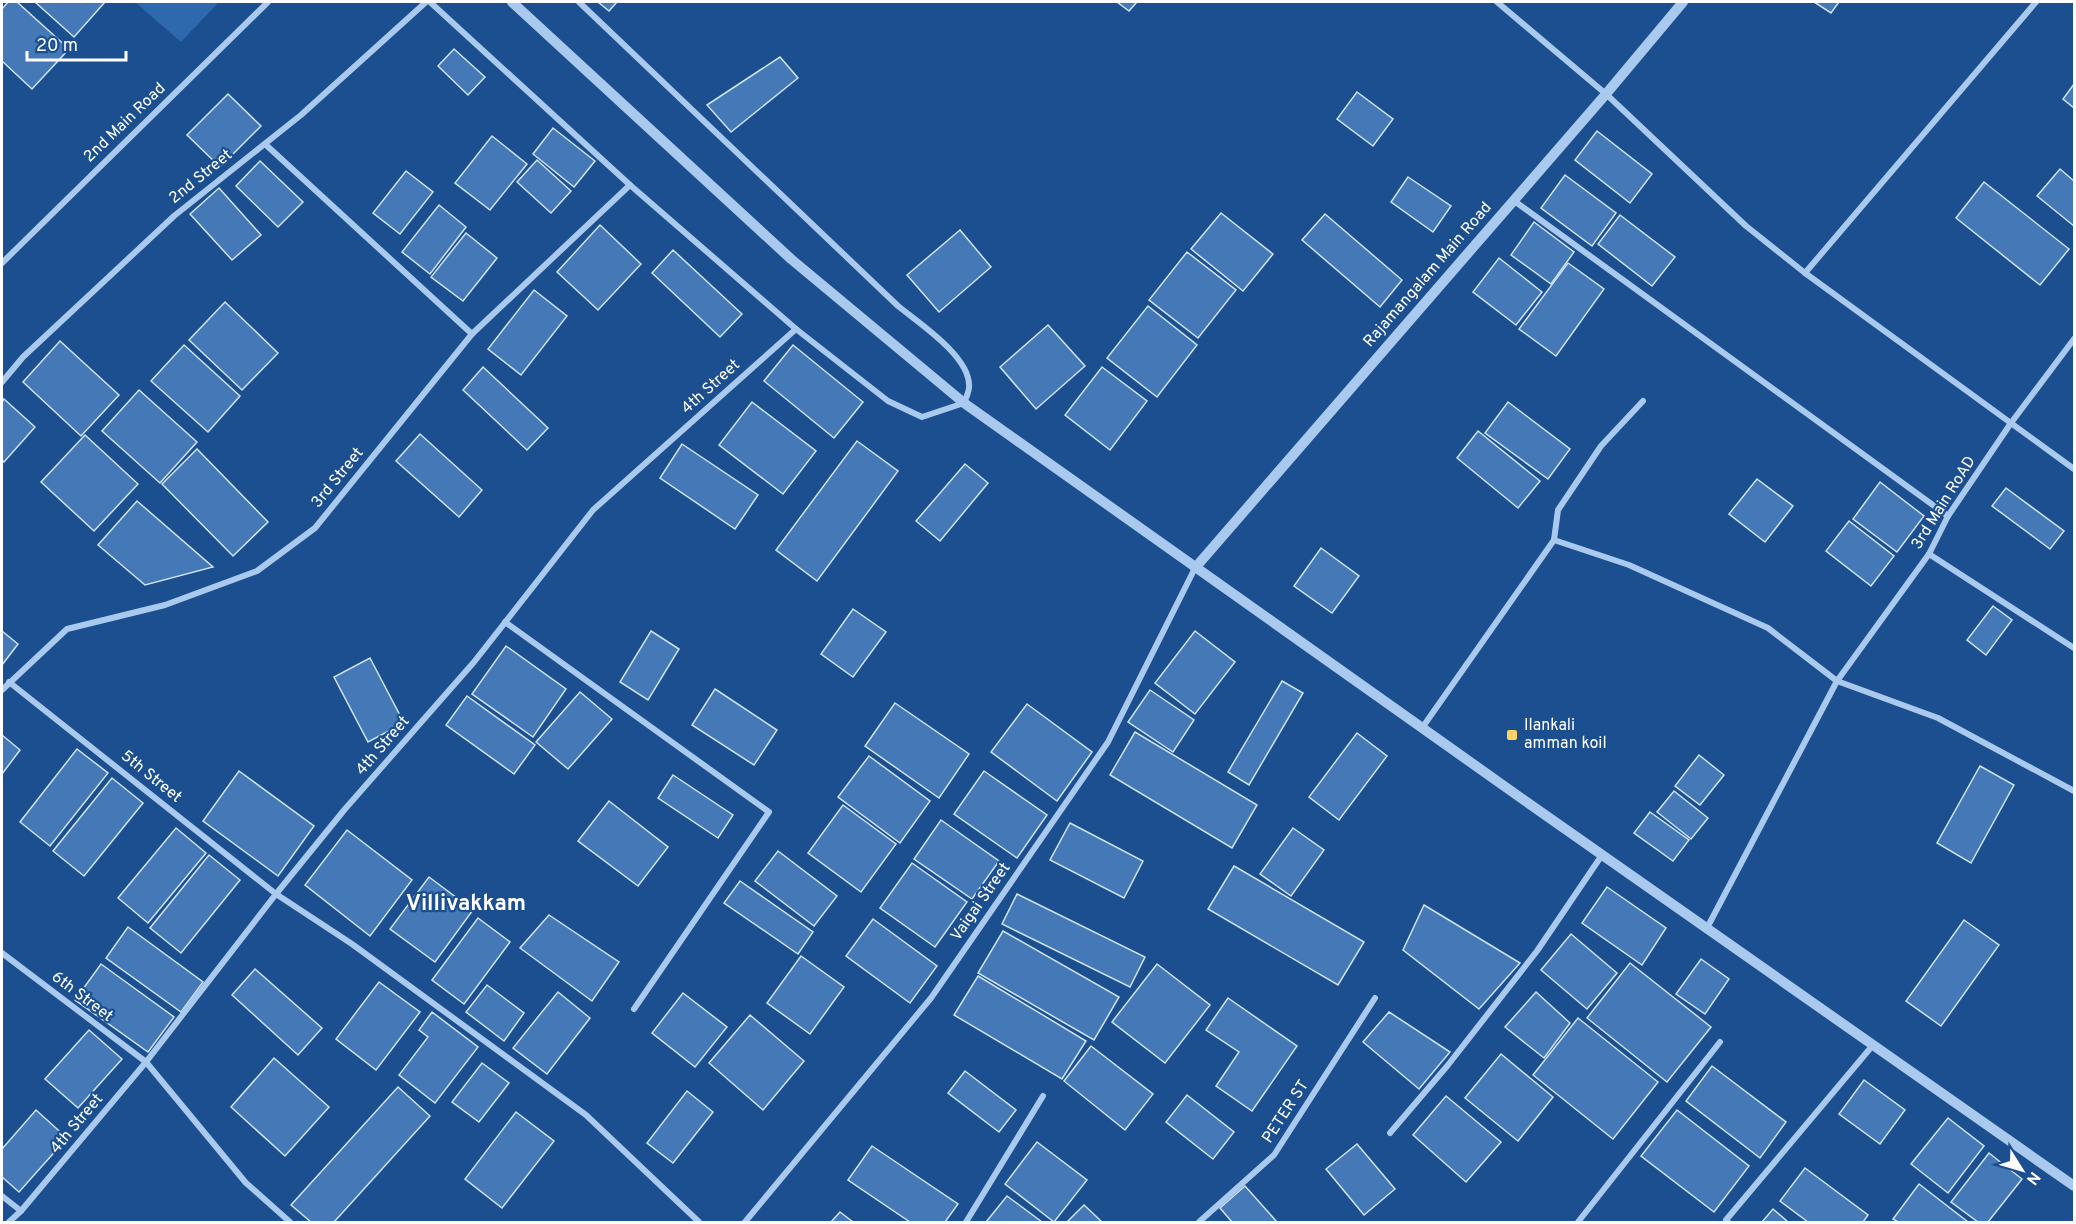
<svg xmlns="http://www.w3.org/2000/svg" width="2076" height="1224" font-family="Overpass,sans-serif">
<style>
.green{fill:#2e69ad}
.building{fill:#4478b7;stroke:#cfe3fa;stroke-width:1.5}
.lines{fill:none;stroke-linecap:round;stroke-linejoin:round}
.minor{stroke:#a9c9ee;stroke-width:6}
.tertiary{stroke:#a9c9ee;stroke-width:10}
.poi-dot{fill:#ffd166;stroke:#1b4f8f;stroke-width:2}
.labels{text-anchor:middle;dominant-baseline:central;stroke-width:4.5;stroke-linejoin:round;paint-order:stroke}
.street-label{font-size:16px;fill:#fff;stroke:#1b4f8f}
.poi-label{font-size:16px;fill:#fff;stroke:#1b4f8f;text-anchor:start}
.district-label{font-size:22px;font-weight:bold;fill:#fff;stroke:#1b4f8f}
</style>
<rect width="100%" height="100%" fill="#1b4f8f"/>
<polygon class="green" points="135,2 219,2 181,42"/>
<g class="building">
<polygon points="8,2 17,2 69,49 32,89 2,61 2,9"/>
<polygon points="35,2 105,2 74,37"/>
<polygon points="598,2 617,2 609,11"/>
<polygon points="1117,2 1137,2 1129,11"/>
<polygon points="1814,2 1839,2 1831,13"/>
<polygon points="454,49 485,77 468,95 438,66"/>
<polygon points="780,57 798,78 731,132 707,105"/>
<polygon points="2074,84 2074,108 2063,99"/>
<polygon points="1357,92 1393,119 1373,146 1337,119"/>
<polygon points="228,94 261,126 220,167 187,135"/>
<polygon points="553,128 595,161 574,187 533,154"/>
<polygon points="1597,131 1652,174 1630,203 1575,160"/>
<polygon points="492,136 527,164 490,210 455,183"/>
<polygon points="537,160 571,191 551,213 517,182"/>
<polygon points="260,161 303,202 278,227 236,186"/>
<polygon points="2060,169 2074,181 2074,226 2037,196"/>
<polygon points="406,171 433,192 400,234 373,213"/>
<polygon points="1565,175 1616,213 1592,246 1541,208"/>
<polygon points="1408,177 1451,206 1433,232 1391,202"/>
<polygon points="1984,182 2069,249 2040,285 1956,218"/>
<polygon points="219,188 261,235 232,260 190,214"/>
<polygon points="439,205 466,227 430,274 402,252"/>
<polygon points="1221,213 1273,254 1243,291 1191,249"/>
<polygon points="1325,214 1402,280 1380,307 1302,240"/>
<polygon points="1620,215 1675,257 1652,286 1598,244"/>
<polygon points="1534,222 1574,252 1551,284 1511,255"/>
<polygon points="600,225 641,264 598,310 557,272"/>
<polygon points="960,230 991,267 939,312 907,275"/>
<polygon points="466,233 497,258 463,301 431,277"/>
<polygon points="673,250 742,314 720,337 652,273"/>
<polygon points="1187,252 1236,290 1198,338 1149,300"/>
<polygon points="1499,258 1542,292 1516,325 1473,292"/>
<polygon points="1568,263 1604,289 1556,356 1519,329"/>
<polygon points="534,290 567,316 521,375 488,349"/>
<polygon points="225,302 278,353 242,390 189,340"/>
<polygon points="1148,306 1197,345 1157,397 1107,358"/>
<polygon points="1048,325 1085,366 1036,409 1000,367"/>
<polygon points="60,341 119,395 81,436 23,382"/>
<polygon points="184,345 240,396 208,432 151,381"/>
<polygon points="793,345 863,402 834,438 764,381"/>
<polygon points="483,367 548,428 527,450 463,390"/>
<polygon points="1102,367 1147,401 1110,450 1065,415"/>
<polygon points="139,390 197,442 160,483 102,431"/>
<polygon points="4,399 35,427 4,462 2,460 2,402"/>
<polygon points="752,402 816,451 783,494 719,445"/>
<polygon points="1508,402 1570,449 1548,479 1485,433"/>
<polygon points="1478,431 1540,481 1518,508 1457,458"/>
<polygon points="420,434 482,490 459,517 396,461"/>
<polygon points="85,435 138,484 94,531 41,482"/>
<polygon points="857,441 898,471 817,581 776,550"/>
<polygon points="682,444 758,495 735,529 660,478"/>
<polygon points="197,449 268,522 233,556 162,484"/>
<polygon points="965,464 988,483 940,541 916,521"/>
<polygon points="1757,479 1793,506 1765,542 1729,514"/>
<polygon points="1880,482 1924,516 1897,552 1853,519"/>
<polygon points="2006,488 2064,531 2050,549 1992,506"/>
<polygon points="137,501 213,567 145,585 98,545"/>
<polygon points="1849,521 1894,556 1871,586 1826,551"/>
<polygon points="1321,548 1359,576 1332,613 1294,586"/>
<polygon points="1993,606 2012,620 1986,655 1967,640"/>
<polygon points="853,609 886,632 853,677 821,654"/>
<polygon points="2,631 18,644 2,665"/>
<polygon points="651,631 679,649 648,700 620,682"/>
<polygon points="1195,631 1235,662 1195,714 1155,683"/>
<polygon points="506,646 566,689 533,737 472,694"/>
<polygon points="370,658 404,723 368,742 334,677"/>
<polygon points="1282,681 1303,693 1249,785 1228,772"/>
<polygon points="715,689 777,730 754,765 692,725"/>
<polygon points="1150,690 1194,720 1173,752 1128,722"/>
<polygon points="580,692 612,719 568,769 536,742"/>
<polygon points="467,696 535,745 514,774 446,725"/>
<polygon points="895,703 969,754 939,798 865,746"/>
<polygon points="1027,704 1092,752 1057,801 991,752"/>
<polygon points="1135,732 1257,805 1232,848 1110,775"/>
<polygon points="1357,733 1387,756 1339,820 1309,797"/>
<polygon points="2,735 20,750 2,774"/>
<polygon points="77,749 108,773 50,846 20,822"/>
<polygon points="1699,755 1724,775 1700,805 1675,786"/>
<polygon points="869,756 930,801 900,843 838,797"/>
<polygon points="1980,766 2014,785 1971,863 1937,843"/>
<polygon points="239,771 314,826 278,876 203,821"/>
<polygon points="984,771 1047,815 1017,858 954,814"/>
<polygon points="673,775 733,815 718,838 658,798"/>
<polygon points="112,778 143,803 84,876 53,851"/>
<polygon points="1674,791 1708,818 1691,839 1657,812"/>
<polygon points="609,801 668,847 638,886 578,841"/>
<polygon points="843,805 896,844 861,892 808,853"/>
<polygon points="1650,812 1689,840 1673,861 1634,833"/>
<polygon points="941,820 999,861 972,899 914,859"/>
<polygon points="1070,823 1143,861 1124,898 1050,860"/>
<polygon points="176,828 206,853 148,923 118,898"/>
<polygon points="1293,828 1324,850 1291,896 1260,874"/>
<polygon points="347,830 412,880 370,936 305,885"/>
<polygon points="778,851 837,896 814,926 755,881"/>
<polygon points="209,855 240,880 181,953 150,928"/>
<polygon points="912,863 967,902 935,947 880,908"/>
<polygon points="1234,866 1364,942 1338,985 1208,909"/>
<polygon points="429,877 473,910 435,962 390,929"/>
<polygon points="740,881 813,932 798,954 724,903"/>
<polygon points="1607,887 1666,928 1642,965 1582,923"/>
<polygon points="1017,894 1145,957 1130,987 1002,924"/>
<polygon points="1424,905 1520,963 1479,1009 1403,950"/>
<polygon points="549,915 619,962 592,1001 520,948"/>
<polygon points="478,918 510,942 464,1004 432,980"/>
<polygon points="873,919 937,966 910,1003 846,956"/>
<polygon points="1964,920 1999,945 1941,1026 1906,1001"/>
<polygon points="128,927 203,982 181,1012 106,958"/>
<polygon points="1003,931 1119,997 1094,1040 978,973"/>
<polygon points="1571,934 1617,973 1587,1009 1541,970"/>
<polygon points="801,956 844,987 810,1034 767,1003"/>
<polygon points="1701,959 1729,979 1705,1014 1676,994"/>
<polygon points="1630,963 1711,1027 1667,1082 1587,1018"/>
<polygon points="101,964 174,1017 148,1052 75,1000"/>
<polygon points="1157,964 1210,1005 1165,1063 1112,1022"/>
<polygon points="255,969 322,1028 298,1055 232,995"/>
<polygon points="978,976 1086,1041 1062,1079 954,1015"/>
<polygon points="379,982 420,1012 376,1070 336,1039"/>
<polygon points="487,985 524,1013 504,1041 466,1012"/>
<polygon points="558,992 590,1018 547,1074 513,1048"/>
<polygon points="1536,992 1570,1023 1544,1058 1505,1027"/>
<polygon points="683,993 727,1027 695,1067 652,1033"/>
<polygon points="1228,998 1297,1046 1252,1111 1216,1086 1239,1052 1206,1030"/>
<polygon points="432,1012 478,1047 435,1103 399,1075 428,1037 419,1030"/>
<polygon points="1389,1012 1450,1052 1419,1089 1363,1042"/>
<polygon points="750,1015 804,1061 763,1110 709,1063"/>
<polygon points="1578,1018 1658,1082 1613,1139 1533,1075"/>
<polygon points="89,1030 122,1059 78,1108 45,1079"/>
<polygon points="1091,1046 1153,1094 1125,1130 1064,1081"/>
<polygon points="1501,1054 1553,1097 1518,1141 1465,1098"/>
<polygon points="274,1058 329,1107 285,1156 231,1107"/>
<polygon points="482,1063 509,1083 479,1122 452,1102"/>
<polygon points="1712,1066 1786,1122 1760,1158 1686,1101"/>
<polygon points="965,1071 1016,1110 999,1132 948,1093"/>
<polygon points="1864,1080 1905,1110 1880,1144 1839,1114"/>
<polygon points="398,1087 430,1116 334,1222 311,1222 291,1205"/>
<polygon points="687,1091 713,1112 673,1163 647,1143"/>
<polygon points="1187,1095 1234,1132 1213,1159 1166,1122"/>
<polygon points="1446,1096 1501,1142 1466,1182 1413,1135"/>
<polygon points="36,1110 67,1138 19,1192 2,1177 2,1149"/>
<polygon points="1677,1110 1749,1166 1714,1212 1641,1156"/>
<polygon points="516,1112 554,1141 502,1208 465,1179"/>
<polygon points="1948,1118 1984,1146 1948,1193 1911,1164"/>
<polygon points="1037,1142 1087,1180 1054,1222 1005,1184"/>
<polygon points="1357,1144 1395,1189 1364,1215 1326,1169"/>
<polygon points="872,1146 958,1204 945,1222 910,1222 848,1180"/>
<polygon points="1989,1153 2022,1179 1988,1222 1978,1222 1951,1202"/>
<polygon points="1805,1168 1868,1215 1863,1222 1808,1222 1780,1201"/>
<polygon points="1919,1184 1968,1222 1898,1222 1893,1219"/>
<polygon points="1245,1186 1277,1222 1232,1222 1220,1208"/>
<polygon points="1007,1196 1042,1222 986,1222"/>
<polygon points="1084,1205 1102,1222 1067,1222"/>
<polygon points="1773,1209 1788,1222 1762,1222"/>
<polygon points="840,1212 853,1222 831,1222"/>
</g>
<g class="lines">
<g class="minor">
<path d="M430 2 630 185 796 329 888 401 922 417 964 403C966 398 970 390 969 385 969 356 919 323 898 306L579 2"/>
<polyline points="1497,2 1606,94 1746,226 1805,273 2074,469"/>
<polyline points="265,144 472,334"/>
<polyline points="1513,200 1948,516"/>
<polyline points="2,263 268,2"/>
<polyline points="1805,273 2036,2"/>
<polyline points="2,382 23,357 174,216 301,115 426,2"/>
<polyline points="1554,540 1558,510 1601,446 1643,401"/>
<polyline points="1929,554 2074,648"/>
<polyline points="505,622 769,812 634,1009"/>
<polyline points="9,682 276,894 352,944 586,1115 699,1222"/>
<polyline points="2,690 67,629 165,605 257,571 315,528 472,334 630,185"/>
<polyline points="1422,728 1554,540 1629,565 1768,628 1837,681 1938,718 2074,791"/>
<polyline points="1707,928 1837,681 1929,554 1948,516 2011,423 2074,339"/>
<polyline points="2,953 146,1062 246,1183 290,1222"/>
<polyline points="1390,1133 1448,1065 1537,951 1602,855"/>
<polyline points="2,1196 21,1211"/>
<polyline points="9,1222 21,1211 146,1062 276,894 345,809 474,662 593,510 796,329"/>
<polyline points="745,1222 931,998 1108,742 1195,568"/>
<polyline points="966,1222 1043,1096"/>
<polyline points="1199,1222 1274,1155 1375,998"/>
<polyline points="1578,1222 1720,1042"/>
<polyline points="1728,1222 1726,1220 1873,1045"/>
</g>
<g class="tertiary">
<polyline points="512,2 791,259 964,403 1521,798 2074,1186"/>
<polyline points="1195,568 1606,94 1683,2"/>
</g>
</g>
<rect class="poi-dot" x="1506" y="729" width="12" height="12" rx="3"/>
<g class="labels">
<g class="street-label">
<text transform="translate(125 123) rotate(-44)">2nd Main Road</text>
<text transform="translate(201 177) rotate(-39)">2nd Street</text>
<text transform="translate(1428 275) rotate(-49)">Rajamangalam Main Road</text>
<text transform="translate(711 387) rotate(-42)">4th Street</text>
<text transform="translate(338 478) rotate(-51)">3rd Street</text>
<text transform="translate(1944 503) rotate(-58)">3rd Main RoAD</text>
<text transform="translate(383 746) rotate(-49)">4th Street</text>
<text transform="translate(151 777) rotate(39)">5th Street</text>
<text transform="translate(981 902) rotate(-55)">Vaigai Street</text>
<text transform="translate(82 997) rotate(37)">6th Street</text>
<text transform="translate(1286 1112) rotate(-57)">PETER ST</text>
<text transform="translate(77 1124) rotate(-50)">4th Street</text>
</g>
<g class="poi-label">
<text x="1524" y="726">Ilankali<tspan x="1524" dy="18">amman koil</tspan></text>
</g>
<g class="district-label">
<text x="466" y="904">Villivakkam</text>
</g>
</g>
<rect width="2076" height="1224" fill="none" stroke="#ffffff" stroke-width="6"/>
<g transform="translate(2022 1170) rotate(127)" stroke="#1b4f8f" stroke-width="4.5" paint-order="stroke">
<path d="M0-4.5L10 22L0 15L-10 22Z" fill="#ffffff"/>
<text y="-9" font-size="16" font-weight="bold" text-anchor="middle" fill="#ffffff">N</text>
</g>
<path d="M27 51v9h99v-9" fill="none" stroke="#ffffff" stroke-width="3"/>
<text x="36" y="51" font-size="18" fill="#ffffff" stroke="#1b4f8f" stroke-width="4.5" paint-order="stroke">20 m</text>
</svg>
